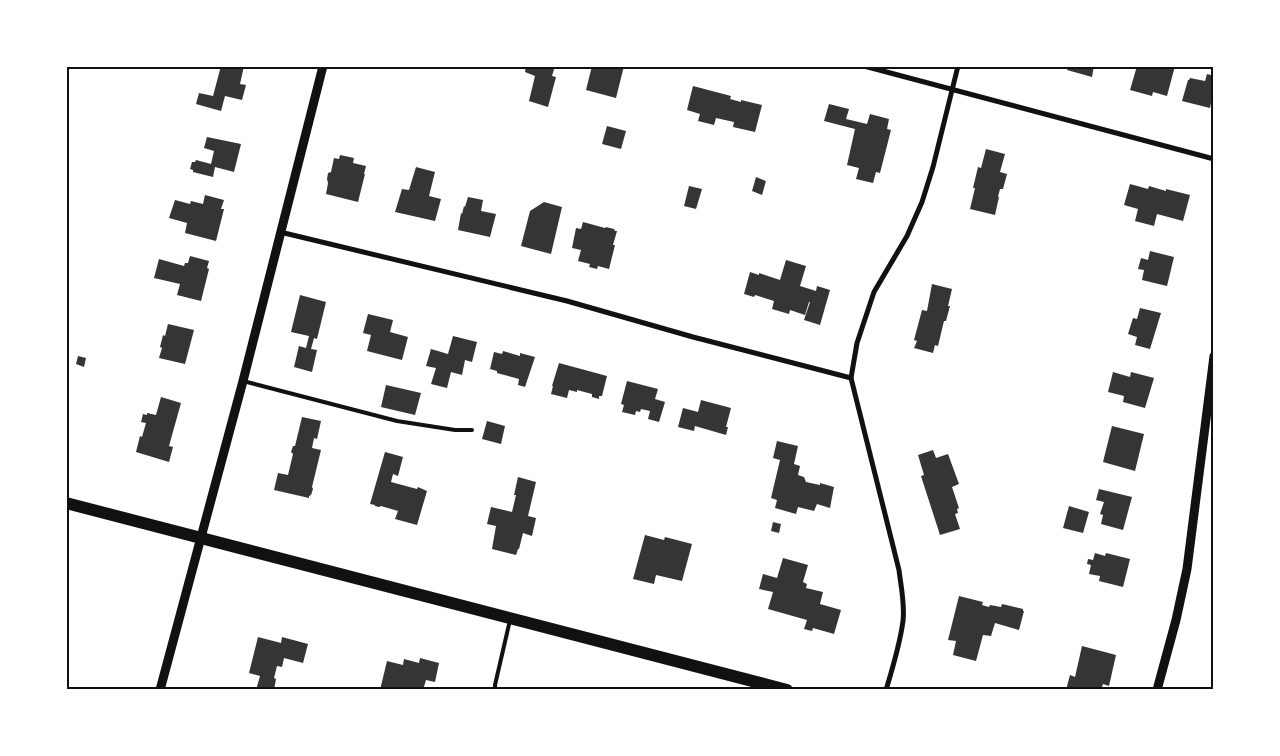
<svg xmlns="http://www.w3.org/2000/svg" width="1280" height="756" font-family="Roboto,sans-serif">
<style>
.building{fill:#353535}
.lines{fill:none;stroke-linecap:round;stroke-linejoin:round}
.service{stroke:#111;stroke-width:4}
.minor{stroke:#111;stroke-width:5}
.tertiary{stroke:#111;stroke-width:9}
.primary{stroke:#111;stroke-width:12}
.neatline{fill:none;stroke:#111;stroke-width:2}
</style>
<rect width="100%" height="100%" fill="#fff"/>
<g class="building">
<polygon points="221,66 244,66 240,84 246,85 242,100 225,96 221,111 196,104 199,93 213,96"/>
<polygon points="526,66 555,66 552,76 556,77 548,107 529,101 535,76 525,72"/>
<polygon points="592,66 624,66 616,98 586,90"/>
<polygon points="1068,66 1094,66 1092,77 1067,70"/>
<polygon points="1137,66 1175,66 1167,96 1153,92 1152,96 1130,90"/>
<polygon points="1207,74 1214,76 1214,98 1212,97 1210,108 1182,101 1188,80 1189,80 1190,78 1205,81"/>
<polygon points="693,86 731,96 730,99 741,102 741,100 762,105 755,132 733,127 734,122 716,118 714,125 698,121 700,114 687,110"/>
<polygon points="829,104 849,109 846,119 867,124 870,114 889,119 887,129 891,130 880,173 876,172 873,183 856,179 859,168 847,165 855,129 824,121"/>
<polygon points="607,126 626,131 621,149 602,144"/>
<polygon points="207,137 241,144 234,172 215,167 213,177 193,172 193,170 190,169 192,162 195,162 196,160 211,164 214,151 204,148"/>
<polygon points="986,149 1005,154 1000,172 1007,174 1003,189 1000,189 998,197 999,197 995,215 970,209 975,188 973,188 978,167 981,168"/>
<polygon points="340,155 354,158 353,163 366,166 364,174 365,174 358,202 326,194 328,183 327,179 328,173 331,172 334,158 339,159"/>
<polygon points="416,167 435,172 429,196 441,199 435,221 395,212 402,189 409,190"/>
<polygon points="756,177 766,181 762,195 752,191"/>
<polygon points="1130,184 1148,189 1149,186 1166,191 1166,189 1190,195 1183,221 1157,214 1154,226 1135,221 1138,209 1124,205"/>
<polygon points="689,186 702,189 696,209 684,206"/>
<polygon points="205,195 224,200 221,209 224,209 216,241 185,233 187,223 169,218 175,200 190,204 191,201 203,204"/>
<polygon points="468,197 483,200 481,211 496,214 490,237 458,230 461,213 462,214 464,206 465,207"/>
<polygon points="544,202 562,207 551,254 521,246 530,211"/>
<polygon points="583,222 605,228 606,227 614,229 615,231 617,231 613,245 615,245 609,269 598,266 597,269 589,267 590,264 578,261 581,250 572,248 576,228 581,229"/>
<polygon points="1150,251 1174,257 1167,286 1142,280 1144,270 1138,269 1141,258 1148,260"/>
<polygon points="190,256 209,261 207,268 209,269 201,301 177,295 180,284 154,278 159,259 184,266 185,263 188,263"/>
<polygon points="786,260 806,266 800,286 816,291 817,286 830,290 820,325 804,320 810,302 809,302 805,315 790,310 789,314 772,309 774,301 755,295 754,297 744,294 750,272 759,275 759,273 780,280"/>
<polygon points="932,284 952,289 948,306 950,306 946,321 944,321 938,346 935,345 933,353 914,348 917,341 914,340 922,310 927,311"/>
<polygon points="300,295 326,302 317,339 314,338 311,349 317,350 312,372 294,367 299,346 306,348 309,336 291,332"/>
<polygon points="1140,308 1161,313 1150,349 1135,345 1137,337 1128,334 1133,318 1137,319"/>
<polygon points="368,314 393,320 390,332 408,337 402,360 367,351 371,335 363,333"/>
<polygon points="168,324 194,330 185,364 159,358 162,348 160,347 163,335 165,336"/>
<polygon points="453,336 477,342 472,362 465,360 462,375 451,372 447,388 431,384 436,368 426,366 431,349 448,354"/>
<polygon points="503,351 520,356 520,353 535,357 525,387 518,385 519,379 497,373 497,371 490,369 494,352 502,354"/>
<polygon points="78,356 86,358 84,367 76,364"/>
<polygon points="559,363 607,376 602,396 599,396 599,399 592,397 592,394 577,390 577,392 569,390 567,398 551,394 553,386 552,386"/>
<polygon points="1113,372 1130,377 1131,372 1154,378 1145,408 1123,402 1124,396 1108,392"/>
<polygon points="627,381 658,389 655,399 665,402 659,422 648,419 650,411 641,409 640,412 636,411 635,415 622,412 624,405 621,404"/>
<polygon points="386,385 421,393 415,415 381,407"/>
<polygon points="161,397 181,403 169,446 173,447 169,462 136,452 140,436 142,437 146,423 141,422 143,414 147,415 147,413 156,415"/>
<polygon points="701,400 731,408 726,427 728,427 726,435 695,426 694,431 678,427 683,408 698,412"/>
<polygon points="302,417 321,421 317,439 314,438 312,448 321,450 312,487 313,489 311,495 309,496 309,498 274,490 278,473 288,475 293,454 291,452 293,446 295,446"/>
<polygon points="487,421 505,426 501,444 482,439"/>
<polygon points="1112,426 1144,434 1135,471 1103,462"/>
<polygon points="777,441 798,446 794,464 800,466 798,475 804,477 806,482 820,485 820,483 834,487 830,508 817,504 814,511 798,507 796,514 775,508 777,500 771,498 780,460 773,458"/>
<polygon points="933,450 936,458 948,454 959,484 952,487 959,508 957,509 958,513 955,514 960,529 940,535 921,476 924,475 918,455"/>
<polygon points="385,452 403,457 398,476 393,474 391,482 417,489 418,487 427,491 417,525 395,519 398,511 381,506 379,507 375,506 375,505 370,504"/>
<polygon points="518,477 536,482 528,516 536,518 532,536 523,533 519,549 518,549 516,555 492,549 496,526 487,524 491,507 512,512 516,495 514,495"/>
<polygon points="1099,489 1132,497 1123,530 1101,524 1103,515 1100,514 1104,502 1096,500"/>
<polygon points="1069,506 1089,512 1083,533 1063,528"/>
<polygon points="773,522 781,524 779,533 771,531"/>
<polygon points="645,535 664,540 665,537 692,544 682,581 656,575 654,584 633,579"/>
<polygon points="1095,553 1105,556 1106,553 1130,559 1123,587 1099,581 1100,576 1089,574 1091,565 1087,564 1088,559 1093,560"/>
<polygon points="783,558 808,565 803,582 807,584 806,588 823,592 820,604 841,610 834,634 813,628 812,631 804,629 807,620 768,609 773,592 759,589 763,574 777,578"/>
<polygon points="959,596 983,602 982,605 989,607 990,605 1001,607 1002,604 1023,609 1023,611 1024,611 1019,630 995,623 991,636 983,635 976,661 953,655 956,641 948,640"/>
<polygon points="258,637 281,643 282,637 308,644 303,663 284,658 282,667 277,666 274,678 276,679 274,690 256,690 260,676 249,673"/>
<polygon points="1082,646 1116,655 1109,686 1103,684 1101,690 1066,690 1070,675 1075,677"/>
<polygon points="420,658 439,663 435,682 426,680 423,690 380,690 387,661 403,665 404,659 419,663"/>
</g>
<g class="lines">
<g class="service">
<polyline points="243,381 397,421 455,430 472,430"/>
<polyline points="495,690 495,685 510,620"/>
</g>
<g class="minor">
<polyline points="864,66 1214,159"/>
<polyline points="280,232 567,301 693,337 851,378"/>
<path d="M886 690C893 667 900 644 903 621 905 604 901 587 899 570L851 378 857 343 874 292 907 236 922 202 933 167 958 66"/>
</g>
<g class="tertiary">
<polyline points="160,690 243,381 323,66"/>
<polyline points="1157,690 1176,620 1187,569 1214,356"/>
</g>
<polyline class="primary" points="66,503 787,690"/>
</g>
<rect width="1280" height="756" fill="none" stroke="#ffffff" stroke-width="135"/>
<rect x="68" y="68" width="1144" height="620" class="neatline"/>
</svg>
